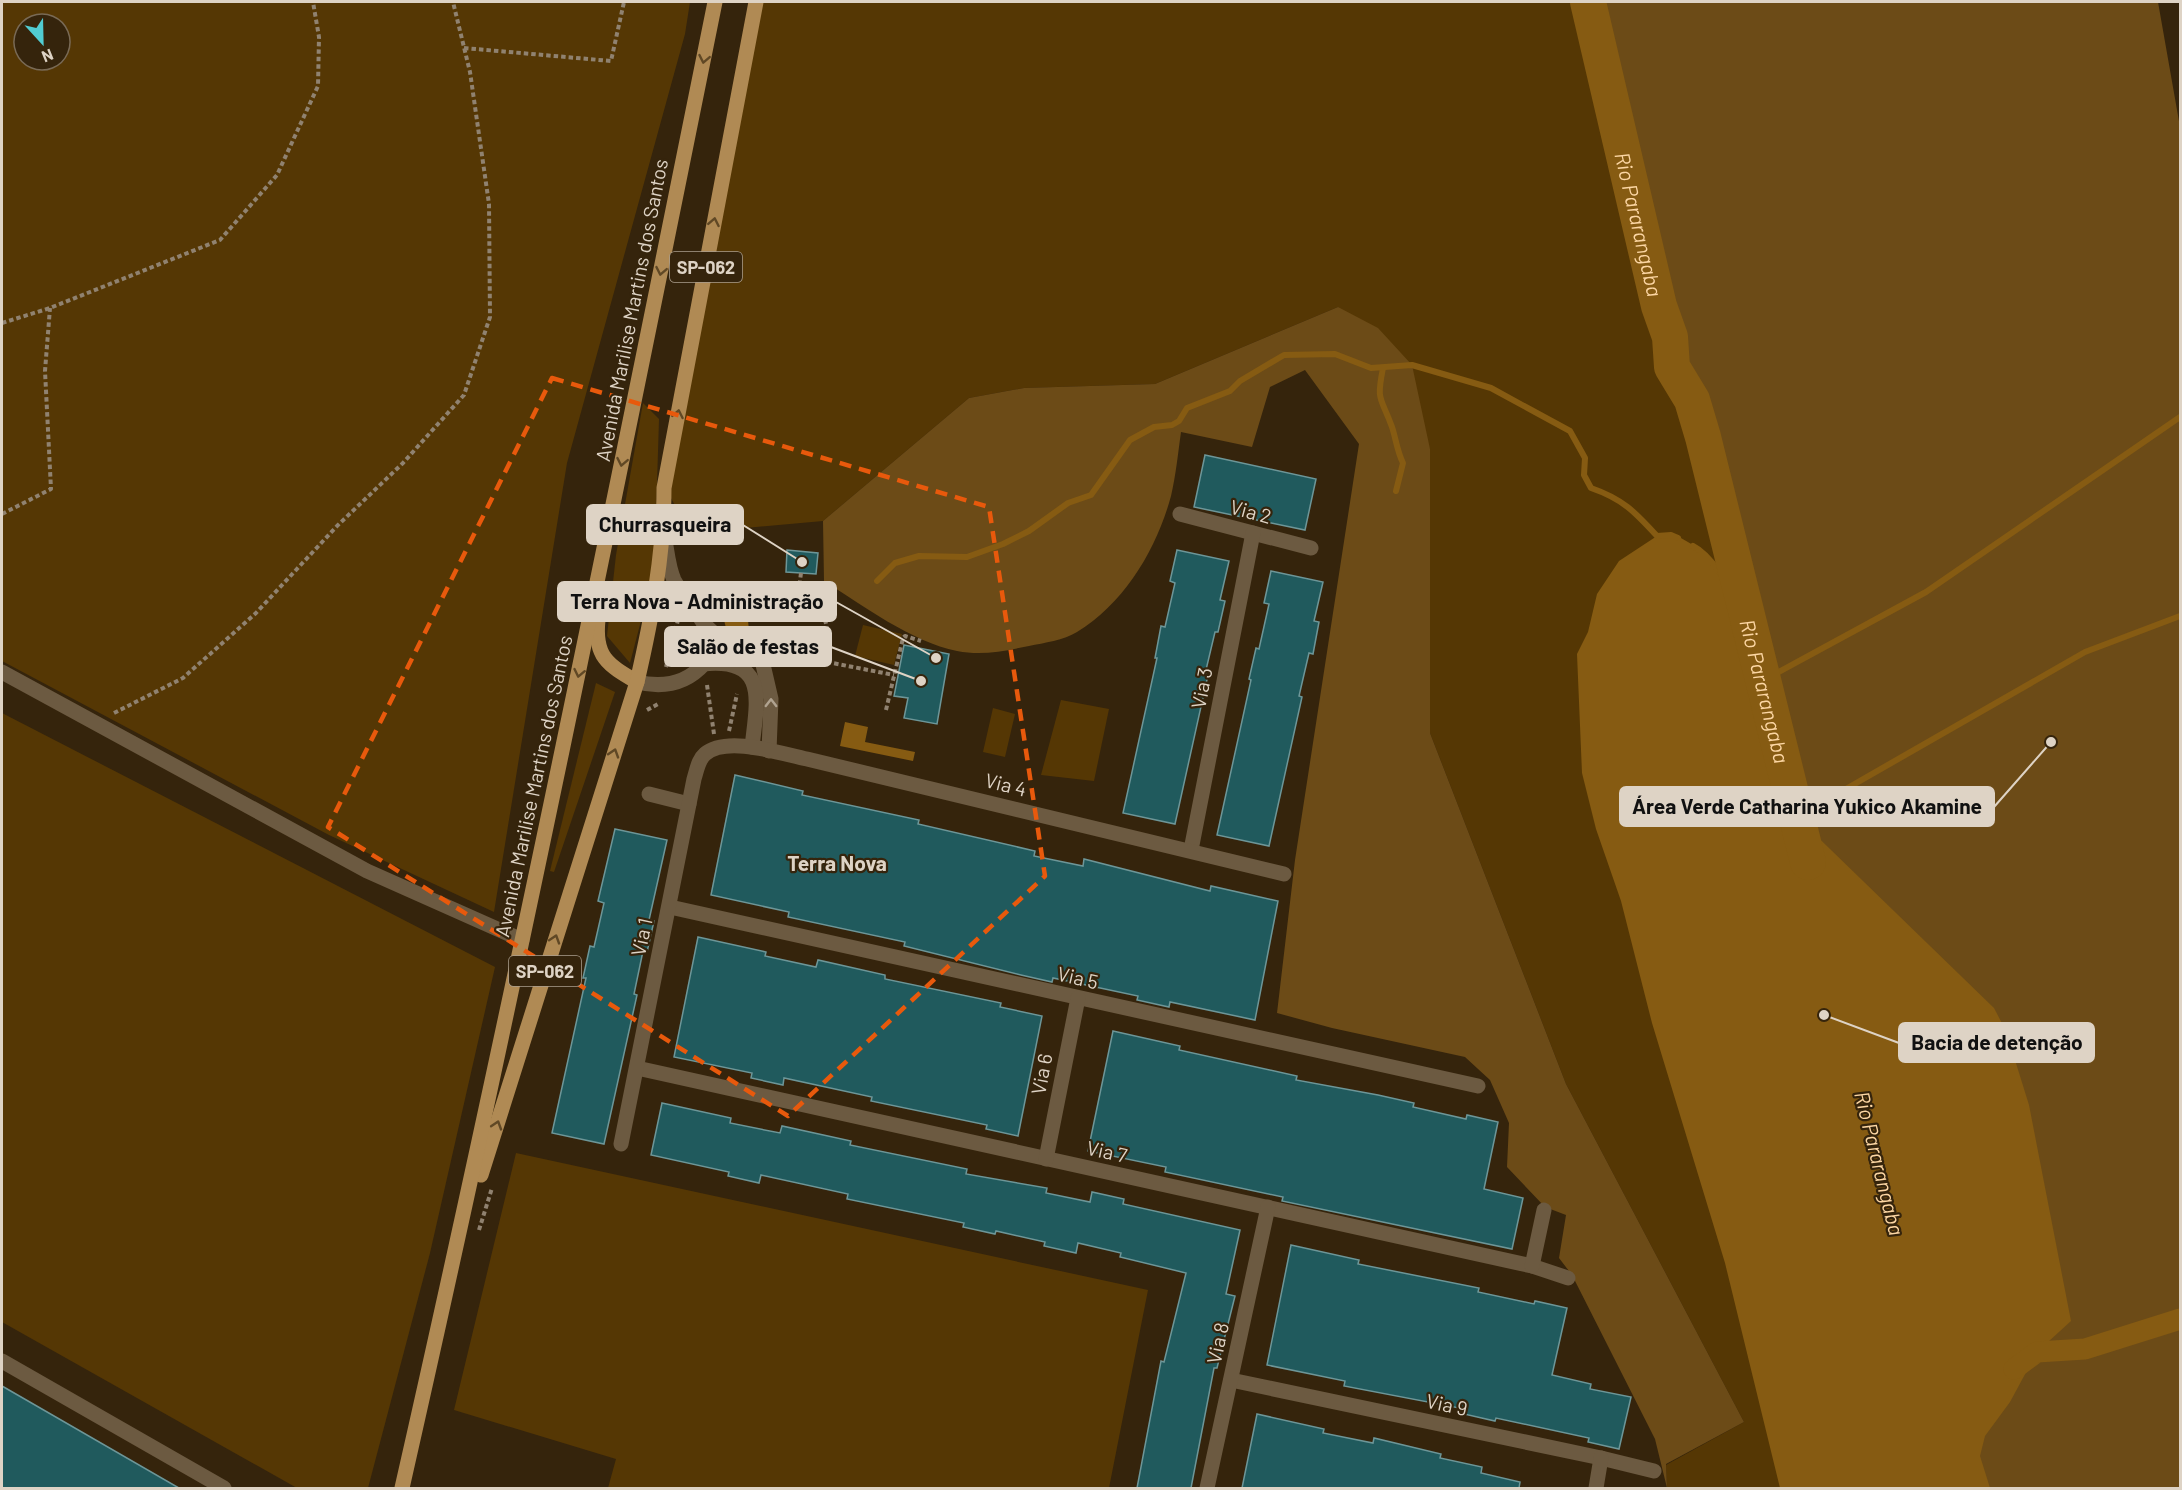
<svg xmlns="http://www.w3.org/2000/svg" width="2182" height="1490" font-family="Barlow,sans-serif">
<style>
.green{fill:#553704;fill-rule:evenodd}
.forest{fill:#6c4b17}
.water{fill:#865b12}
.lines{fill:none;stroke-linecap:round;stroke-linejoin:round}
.stream{stroke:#865b12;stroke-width:6}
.canal{stroke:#865b12;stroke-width:21}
.river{stroke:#865b12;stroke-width:36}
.building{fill:#205a5d;stroke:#6d9698;stroke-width:1.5}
.path{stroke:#908270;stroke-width:4;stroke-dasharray:4.5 3;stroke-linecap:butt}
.minor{stroke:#6c5a41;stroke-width:15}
.major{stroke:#b08a54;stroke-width:15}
.oneway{stroke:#604825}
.oneway2{stroke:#b0a390}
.marked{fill:none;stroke:#e8590c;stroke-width:4.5;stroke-dasharray:12 8;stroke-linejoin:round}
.labels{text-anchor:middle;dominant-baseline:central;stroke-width:4.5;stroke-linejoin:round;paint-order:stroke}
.shield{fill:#35240c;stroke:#ab9e8e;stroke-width:1.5}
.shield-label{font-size:18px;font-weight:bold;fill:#ded3c5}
.street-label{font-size:20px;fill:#ded3c5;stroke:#35240c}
.water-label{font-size:21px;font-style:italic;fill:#fcd6a3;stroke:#35240c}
.neighbourhood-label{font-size:21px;font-weight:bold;fill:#ded3c5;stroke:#35240c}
.leader{fill:none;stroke:#ded3c5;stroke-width:2}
.callout-dot{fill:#ded3c5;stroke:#35240c;stroke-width:2}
.callout{fill:#ded3c5;stroke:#ded3c5;stroke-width:2}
.callout-label{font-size:21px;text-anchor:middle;font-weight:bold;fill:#111}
</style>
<rect width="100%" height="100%" fill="#35240c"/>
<g class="green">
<path d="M2 2H690L685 34 567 463 494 912 329 835 2 661ZM24 24H60V60H24Z"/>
<polygon points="752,2 1588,2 1659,306 1670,337 1672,367 1692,400 1703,437 1752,627 1869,1118 1965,1488 1667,1488 1666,1465 1744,1422 1566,1084 1430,733 1430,449 1338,307 1155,384 1024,388 969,398 823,521 690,533 665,487"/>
<polygon points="643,403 659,419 655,548 649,590 630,663 607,636 616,555"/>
<polygon points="863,625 902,634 894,665 855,656"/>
<polygon points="596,683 615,692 554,872 550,871"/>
<polygon points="1061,700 1109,709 1094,781 1041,775"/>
<polygon points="993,708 1015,714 1005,757 983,752"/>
<polygon points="2,713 495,967 430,1253 368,1488 297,1488 2,1322"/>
<polygon points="516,1153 1148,1290 1109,1488 608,1488 616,1459 454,1410"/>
</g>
<g class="forest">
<polygon points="1583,2 2158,2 2180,127 2180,1488 1965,1488 1703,437 1692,400 1672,367 1670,337 1659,306"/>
<path d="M1338 307 1378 328 1412 365 1430 449V733L1566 1084 1744 1422 1666 1464 1667 1488 1655 1439 1572 1275 1559 1258 1566 1215 1545 1207 1507 1167 1509 1123 1490 1080 1465 1057 1332 1028 1277 1013 1295 860 1359 444 1305 370 1270 387 1252 447 1181 432C1178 453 1176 475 1171 496 1157 548 1125 603 1077 632 1064 640 1044 643 1029 646 1004 651 982 656 957 651 912 642 862 605 824 581L823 521 969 398 1024 388 1155 384Z"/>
</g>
<g class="water">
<polygon points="1674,534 1700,549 1718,572 1752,627 1797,817 1994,1008 2006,1031 2029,1105 2071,1321 2037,1352 2010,1402 1985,1436 1980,1456 1990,1488 1780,1488 1725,1263 1652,1023 1621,901 1596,829 1582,773 1577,654 1588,632 1597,594 1619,561 1657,536"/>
<polygon points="733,615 748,620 749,631 744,634 726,628 724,620"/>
<polygon points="845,722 868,727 865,742 915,752 913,761 840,746"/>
</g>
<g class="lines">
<g class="stream">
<path d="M1383 368C1376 403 1381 396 1392 427 1396 439 1397 451 1403 463L1396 491"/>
<path d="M1693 546C1717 558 1738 604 1752 627"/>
<path d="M877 581 895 563 919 556 967 557 1003 544 1029 531 1068 503 1091 495 1130 440 1154 427 1172 425 1179 421 1187 408 1230 391 1240 381 1284 355 1335 354 1371 368 1412 365 1491 388 1570 431 1585 458 1584 475 1591 488C1623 499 1635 512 1657 536L1671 535 1678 538"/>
<polyline points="1764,680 1926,592 2180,417"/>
<polyline points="1797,817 2085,652 2180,616"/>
</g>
<polyline class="canal" points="2014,1369 2037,1352 2085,1349 2180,1319"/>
<path class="river" id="s1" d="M1588 2 1659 306 1670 337 1672 367 1692 400 1703 437 1808 862"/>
</g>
<g class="building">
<polygon points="1205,455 1316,479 1305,530 1194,507"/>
<polygon points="787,550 818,553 816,574 786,572"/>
<polygon points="1177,550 1229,561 1220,600 1225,601 1218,632 1215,632 1205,674 1208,675 1175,824 1123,813 1157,658 1155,658 1161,626 1165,627 1175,583 1170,581"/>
<polygon points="1271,571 1323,582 1314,621 1319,622 1313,654 1309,653 1299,696 1302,697 1269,846 1217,835 1251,680 1249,679 1256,648 1259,649 1269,604 1264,603"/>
<polygon points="904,645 949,654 937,724 904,718 908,698 894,696"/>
<polygon points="735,775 803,791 802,795 919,820 918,824 1035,851 1034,856 1083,866 1084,859 1210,891 1211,886 1278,901 1255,1020 1170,1002 1169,1007 1137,1000 1138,996 1053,978 1052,982 1021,975 904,946 905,942 788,917 789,912 711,895"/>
<polygon points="615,829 667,840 649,920 654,921 647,952 643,951 634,994 637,995 604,1144 552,1133 586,978 583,978 590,946 594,947 604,903 598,901"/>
<polygon points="698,937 766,952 765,956 816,967 818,960 885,975 885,979 1001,1003 1000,1007 1042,1016 1018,1136 986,1129 987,1125 871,1101 872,1097 784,1078 783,1085 751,1078 752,1073 674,1057"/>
<polygon points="1113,1031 1180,1046 1179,1050 1297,1076 1296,1080 1378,1095 1414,1103 1413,1107 1466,1119 1467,1115 1498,1122 1484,1189 1523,1198 1512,1249 1282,1201 1283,1197 1165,1172 1166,1167 1088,1151"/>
<polygon points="662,1103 731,1118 730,1123 780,1133 782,1126 851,1141 850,1145 967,1169 966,1174 1047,1188 1046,1193 1090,1202 1092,1192 1124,1199 1123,1204 1240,1230 1226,1294 1235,1296 1217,1368 1214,1368 1191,1488 1137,1488 1161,1361 1164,1362 1186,1273 1120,1257 1121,1253 1078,1243 1076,1253 1044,1246 1045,1242 996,1231 995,1234 963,1227 964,1223 847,1199 848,1194 761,1175 759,1183 728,1176 729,1172 651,1155"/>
<polygon points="1291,1245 1359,1260 1358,1264 1479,1288 1478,1292 1534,1304 1535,1301 1567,1308 1552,1375 1591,1384 1590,1389 1631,1397 1619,1449 1588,1442 1589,1438 1496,1418 1495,1421 1464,1414 1465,1409 1344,1386 1345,1381 1267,1365"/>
<polygon points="2,1386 179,1488 2,1488"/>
<polygon points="1257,1414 1324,1429 1323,1433 1373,1443 1374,1438 1441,1454 1440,1458 1482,1467 1481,1473 1520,1482 1519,1488 1242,1488"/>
</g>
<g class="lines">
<g class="path">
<polyline points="464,48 611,61 624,2"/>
<polyline points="2,323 50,308 220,240 277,175 318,86 319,37 313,2"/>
<polyline points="2,514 51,489 45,371 50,308"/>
<path d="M801 573 798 596C829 605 831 635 827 662"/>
<polyline points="812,659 894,675"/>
<polyline points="666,667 679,616"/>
<polyline points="707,685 714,734"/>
<polyline points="647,710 660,703"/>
<polyline points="886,710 903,638 905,636 921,641"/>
<polyline points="114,713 183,678 256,613 337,526 403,463 464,395 490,317 489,204 470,72 453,2"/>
<polyline points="729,731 737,694"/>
<polyline points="479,1230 492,1188"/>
</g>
<g class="minor">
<polyline points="1180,514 1311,548"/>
<polyline points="706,626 720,639 755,649 761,656 771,699 769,751"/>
<path d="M703 664C769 657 757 701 752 747"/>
<polyline points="2,672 367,871 522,940"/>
<path d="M637 682C662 688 686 684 704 664 709 657 712 651 711 643 707 620 685 600 674 580 668 567 667 549 664 535"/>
<polyline points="649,794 689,804"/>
<polyline points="1191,850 1253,533"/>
<polyline points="670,907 1478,1086"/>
<polyline points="637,1068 1532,1266 1568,1278"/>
<path d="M621 1144 694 779C697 770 698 760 705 754 727 735 782 754 807 759L1284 874"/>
<polyline points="1046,1159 1078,998"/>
<polyline points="1532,1266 1544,1210"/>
<polyline points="2,1361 224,1488"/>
<polyline points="1231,1380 1601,1458 1654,1471"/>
<polyline points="1207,1488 1268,1207"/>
<polyline points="1596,1488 1601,1458"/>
</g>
<g class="major">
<path d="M598 620C594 657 608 665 637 682"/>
<path d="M481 1175 637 682C652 617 664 554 664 488L756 2"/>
<path d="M402 1488C514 995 615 498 715 2"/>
</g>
</g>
<defs><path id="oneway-chevron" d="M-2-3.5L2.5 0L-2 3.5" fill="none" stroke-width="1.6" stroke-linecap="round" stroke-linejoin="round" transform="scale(1.5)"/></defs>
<g class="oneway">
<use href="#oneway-chevron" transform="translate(704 59) rotate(101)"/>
<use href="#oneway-chevron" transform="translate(714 222) rotate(-79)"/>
<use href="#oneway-chevron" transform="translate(661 271) rotate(101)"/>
<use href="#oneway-chevron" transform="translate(678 414) rotate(-79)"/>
<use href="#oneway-chevron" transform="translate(622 462) rotate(101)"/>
<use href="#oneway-chevron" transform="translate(579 673) rotate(102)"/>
<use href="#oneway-chevron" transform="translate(614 753) rotate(-72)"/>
<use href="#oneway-chevron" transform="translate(555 939) rotate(-72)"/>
<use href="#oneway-chevron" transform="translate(497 1125) rotate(-72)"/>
</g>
<use class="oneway2" href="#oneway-chevron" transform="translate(771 703) rotate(-90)"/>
<path class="marked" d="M552 378 989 507 1045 876 788 1116 328 827Z"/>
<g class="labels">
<g class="shield">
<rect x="670" y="252" width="72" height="30" rx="4.5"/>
<rect x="509" y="956" width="72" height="30" rx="4.5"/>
</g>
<g class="shield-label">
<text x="706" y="267">SP-062</text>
<text x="545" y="971">SP-062</text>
</g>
<g class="street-label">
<text transform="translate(631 310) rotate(-79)">Avenida Marilise Martins dos Santos</text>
<text transform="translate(1251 511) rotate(15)">Via 2</text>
<text transform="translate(1201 688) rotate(-79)">Via 3</text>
<text transform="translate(1006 784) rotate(14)">Via 4</text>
<text transform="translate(533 786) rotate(-78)">Avenida Marilise Martins dos Santos</text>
<text transform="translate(641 937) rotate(-78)">Via 1</text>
<text transform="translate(1078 977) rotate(13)">Via 5</text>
<text transform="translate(1041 1074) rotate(-79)">Via 6</text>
<text transform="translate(1107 1151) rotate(12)">Via 7</text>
<text transform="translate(1217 1343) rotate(-78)">Via 8</text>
<text transform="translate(1447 1404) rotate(12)">Via 9</text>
</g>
<g class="water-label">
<text stroke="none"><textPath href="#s1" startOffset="228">Rio Pararangaba</textPath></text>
<text stroke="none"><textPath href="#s1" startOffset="714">Rio Pararangaba</textPath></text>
<text transform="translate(1880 1163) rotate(76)">Rio Pararangaba</text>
</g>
<g class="neighbourhood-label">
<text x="837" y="862">Terra Nova</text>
</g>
</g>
<path class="leader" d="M802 562L743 525M936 658L836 602M921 681L831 647M2051 742L1994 807M1824 1015L1899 1043"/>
<g class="callout-dot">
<circle cx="802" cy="562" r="6"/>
<circle cx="936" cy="658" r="6"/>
<circle cx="921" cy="681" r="6"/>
<circle cx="2051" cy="742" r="6"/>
<circle cx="1824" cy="1015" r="6"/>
</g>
<g class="callout">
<rect x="587" y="505" width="156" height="39" rx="6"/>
<rect x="558" y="582" width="278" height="39" rx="6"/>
<rect x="665" y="627" width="166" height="39" rx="6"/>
<rect x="1620" y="787" width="374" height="39" rx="6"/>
<rect x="1899" y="1023" width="195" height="39" rx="6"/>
</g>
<g class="callout-label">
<text x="665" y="532">Churrasqueira</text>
<text x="697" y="609">Terra Nova - Administração</text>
<text x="748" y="654">Salão de festas</text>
<text x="1807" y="814">Área Verde Catharina Yukico Akamine</text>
<text x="1997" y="1050">Bacia de detenção</text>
</g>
<rect width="2182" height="1490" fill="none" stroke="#ded3c5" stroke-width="6"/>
<g transform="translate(42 42) rotate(158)"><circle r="28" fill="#35240c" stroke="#796a56" stroke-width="1.5"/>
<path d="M0-4.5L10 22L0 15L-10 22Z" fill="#51ccd2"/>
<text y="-9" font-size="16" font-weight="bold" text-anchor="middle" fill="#ded3c5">N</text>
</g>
</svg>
